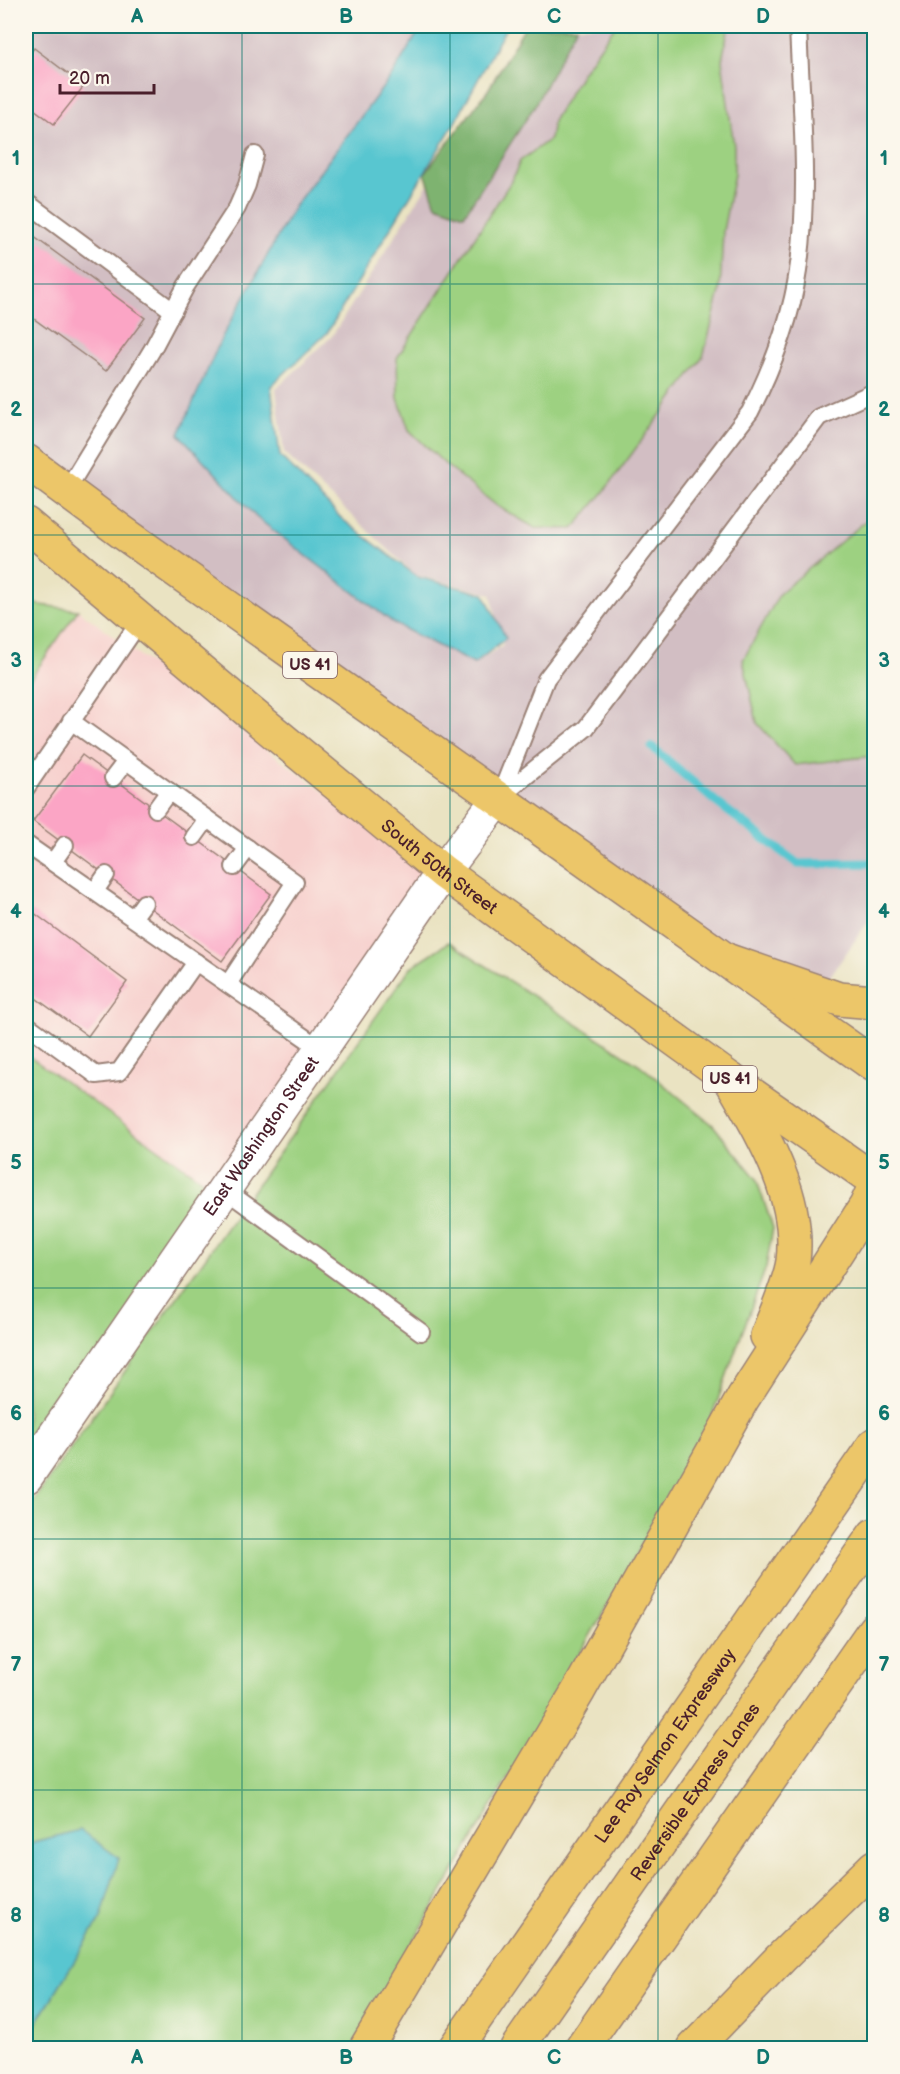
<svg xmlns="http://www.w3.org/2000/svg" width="900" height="2074" font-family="'Balsamiq Sans',sans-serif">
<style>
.built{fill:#f7d0cd}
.industrial{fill:#d2bec3}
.green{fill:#9dd181;stroke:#747856;stroke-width:1.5}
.forest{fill:#7eb36f;stroke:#64694d;stroke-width:1.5}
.water{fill:#59c6d0;stroke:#52727e;stroke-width:1.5}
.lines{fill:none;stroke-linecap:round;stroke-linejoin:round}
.stream{stroke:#59c6d0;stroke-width:9}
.building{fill:#fba5c5}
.lane-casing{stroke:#9a8176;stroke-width:20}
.street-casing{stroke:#9a8176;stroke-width:36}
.primary-casing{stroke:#9a8176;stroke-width:36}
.highway-casing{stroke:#9a8176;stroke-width:36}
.lane{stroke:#fff;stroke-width:16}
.street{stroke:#fff;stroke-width:33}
.primary{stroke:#ecc669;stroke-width:33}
.highway{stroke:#ecc669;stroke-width:33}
.grid{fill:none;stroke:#0f766e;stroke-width:1.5;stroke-opacity:0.55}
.labels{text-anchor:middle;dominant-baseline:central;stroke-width:6;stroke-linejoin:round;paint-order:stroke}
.shield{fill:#fbf7ec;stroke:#7f6065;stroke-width:1.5}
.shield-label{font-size:16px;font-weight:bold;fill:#4a1f2b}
.street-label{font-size:18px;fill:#4a1f2b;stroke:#fbf7ec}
.neatline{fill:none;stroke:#0f766e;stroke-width:2}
.grid-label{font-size:20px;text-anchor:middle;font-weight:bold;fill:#0f766e}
</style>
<rect width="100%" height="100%" fill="#fbf7ec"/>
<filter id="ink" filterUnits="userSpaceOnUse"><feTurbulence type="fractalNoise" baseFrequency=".0167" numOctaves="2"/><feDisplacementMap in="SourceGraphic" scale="12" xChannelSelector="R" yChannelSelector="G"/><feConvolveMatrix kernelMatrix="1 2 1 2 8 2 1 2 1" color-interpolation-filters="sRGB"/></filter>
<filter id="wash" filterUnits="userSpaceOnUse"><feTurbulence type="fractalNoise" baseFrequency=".008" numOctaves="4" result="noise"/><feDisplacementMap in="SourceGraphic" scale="24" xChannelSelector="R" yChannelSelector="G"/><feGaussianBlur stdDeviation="1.35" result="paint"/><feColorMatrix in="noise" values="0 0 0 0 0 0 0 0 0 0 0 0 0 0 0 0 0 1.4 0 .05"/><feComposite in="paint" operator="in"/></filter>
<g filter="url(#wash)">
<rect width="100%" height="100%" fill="#eae3c2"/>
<polygon class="built" points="78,610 442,879 219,1192 26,1054 26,685"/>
<polygon class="industrial" points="26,26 422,26 392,75 294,207 222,337 179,434 395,624 477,662 503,645 491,594 416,575 284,453 276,389 332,336 528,26 874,26 874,913 803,1015 26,475"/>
<g class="green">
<polygon points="615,26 729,26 722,60 734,146 734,174 723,231 720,292 703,357 603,493 573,529 535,528 497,506 447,466 409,430 398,398 397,358 512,180 520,161 550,139 553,121 582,73"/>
<polygon points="874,514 874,756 795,765 757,723 743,660 780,593"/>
<polygon points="26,603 78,610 26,685"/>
<polygon points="449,942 640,1065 713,1125 756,1178 773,1228 766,1267 704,1438 352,2048 26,2048 26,1511 411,967"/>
<polygon points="26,1054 219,1192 26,1468"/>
</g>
<polygon class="forest" points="525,26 577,26 534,107 464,215 436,205 425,173 488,90"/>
<g class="water">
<polygon points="422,26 507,26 454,124 327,333 271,386 280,456 342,519 418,577 484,594 506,638 474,664 395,624 256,517 179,434 222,337 294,207 392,75"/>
<polygon points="80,1830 119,1858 101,1918 26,2040 26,1850 33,1842"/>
</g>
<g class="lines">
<polyline class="stream" points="652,747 716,802 798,864 874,863"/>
</g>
<g id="blocks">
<g class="building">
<polygon points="34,48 84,86 54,124 26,103 26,58"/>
<polygon points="26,231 145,318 106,371 26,313"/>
<polygon points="82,755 271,894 222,961 33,821"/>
<polygon points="26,907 127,982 88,1036 26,991"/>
</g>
</g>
</g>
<g filter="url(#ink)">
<use href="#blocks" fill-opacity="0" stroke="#9a8176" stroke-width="1.5"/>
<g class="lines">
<g class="lane-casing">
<g id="lane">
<polyline points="26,202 173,311"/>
<polyline points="66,491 152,350 186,286 237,208 247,185 255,155"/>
<polyline points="71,721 295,882 228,984"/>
<polyline points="113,778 126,761"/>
<polyline points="26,788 140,621"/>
<polyline points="500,797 586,728 819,417 874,392"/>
<path d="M499 798 546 679 750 412C772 368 791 321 798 271 810 193 801 105 798 26"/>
<polyline points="156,809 169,791"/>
<polyline points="194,837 207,819"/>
<polyline points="26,844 321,1049"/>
<polyline points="53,862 65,845"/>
<polyline points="234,867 248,848"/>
<polyline points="95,891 106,875"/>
<polyline points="133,918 144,903"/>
<polyline points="26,1024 96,1075 119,1072 196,962"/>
<polyline points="224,1189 421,1332"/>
</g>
</g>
<g class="street-casing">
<g id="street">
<path id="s1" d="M26 1477 443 872 499 798"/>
</g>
</g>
<g class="primary-casing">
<g id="primary">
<polyline points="26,461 122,532 874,1065"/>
<path id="s2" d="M26 524 247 710 443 872 731 1080 874 1180"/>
</g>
</g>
<g class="highway-casing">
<g id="highway">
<polyline points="729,961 839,999 874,1002"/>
<path d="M731 1080C762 1134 801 1196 793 1261 790 1283 775 1315 767 1336"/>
<polyline points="366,2048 579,1690 743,1398 866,1206 874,1188"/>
<path id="s3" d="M455 2048 874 1445"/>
<path id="s4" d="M517 2048 874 1535"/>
<polyline points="582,2048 874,1630"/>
<polyline points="694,2048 781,1958 874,1867"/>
</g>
</g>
<use href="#lane" class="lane"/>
<use href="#street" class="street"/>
<use href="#primary" class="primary"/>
<use href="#highway" class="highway"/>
</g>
</g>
<path class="grid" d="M242 26V2048M450 26V2048M658 26V2048M26 284H874M26 535H874M26 786H874M26 1037H874M26 1288H874M26 1539H874M26 1790H874"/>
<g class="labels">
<g class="shield">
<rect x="283" y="652" width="54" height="26" rx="4.5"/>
<rect x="703" y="1066" width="54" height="26" rx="4.5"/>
</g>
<g class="shield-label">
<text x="310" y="665">US 41</text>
<text x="730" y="1079">US 41</text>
</g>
<g class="street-label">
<text stroke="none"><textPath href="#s2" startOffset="537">South 50th Street</textPath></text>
<text stroke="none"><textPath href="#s1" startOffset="414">East Washington Street</textPath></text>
<text stroke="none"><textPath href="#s3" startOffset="368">Lee Roy Selmon Expressway</textPath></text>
<text stroke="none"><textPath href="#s4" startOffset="312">Reversible Express Lanes</textPath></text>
</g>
</g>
<rect width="900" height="2074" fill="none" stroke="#fbf7ec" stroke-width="66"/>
<path d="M60 84v9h94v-9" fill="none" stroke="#4a1f2b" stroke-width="3"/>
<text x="69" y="84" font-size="18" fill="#4a1f2b" stroke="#fbf7ec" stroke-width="4.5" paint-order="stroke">20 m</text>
<rect x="33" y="33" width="834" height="2008" class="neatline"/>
<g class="grid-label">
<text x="137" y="23">A</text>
<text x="346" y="23">B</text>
<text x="554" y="23">C</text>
<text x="763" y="23">D</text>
<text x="16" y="165">1</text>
<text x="884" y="165">1</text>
<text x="16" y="416">2</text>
<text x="884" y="416">2</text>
<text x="16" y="667">3</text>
<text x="884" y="667">3</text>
<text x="16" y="918">4</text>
<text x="884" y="918">4</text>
<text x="16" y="1169">5</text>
<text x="884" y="1169">5</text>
<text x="16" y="1420">6</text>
<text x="884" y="1420">6</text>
<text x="16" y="1671">7</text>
<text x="884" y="1671">7</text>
<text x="16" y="1922">8</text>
<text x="884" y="1922">8</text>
<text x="137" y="2064">A</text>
<text x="346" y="2064">B</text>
<text x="554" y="2064">C</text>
<text x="763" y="2064">D</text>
</g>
</svg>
